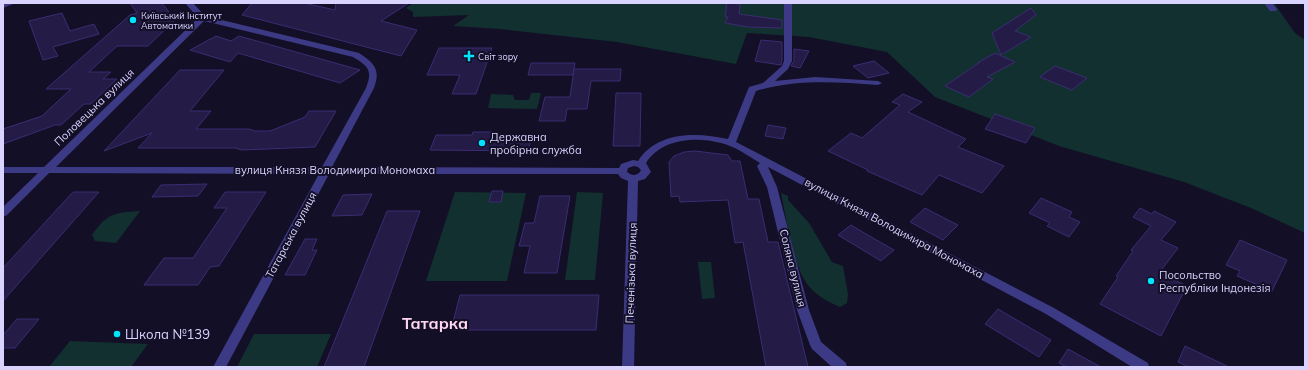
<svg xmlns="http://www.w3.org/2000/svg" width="1308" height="370" font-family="Mulish,sans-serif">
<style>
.green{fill:#12302f}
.building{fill:#241b47;stroke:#3b2d73}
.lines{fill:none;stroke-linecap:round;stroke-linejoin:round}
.minor{fill:#3d3a85;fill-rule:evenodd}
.poi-dot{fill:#00e5ff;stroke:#130f26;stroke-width:1.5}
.labels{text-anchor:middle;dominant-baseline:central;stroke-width:4;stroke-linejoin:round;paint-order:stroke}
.far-poi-label{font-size:9px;fill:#d9d4ff;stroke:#130f26;text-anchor:start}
.street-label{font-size:11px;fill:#d9d4ff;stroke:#130f26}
.poi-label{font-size:11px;fill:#d9d4ff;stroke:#130f26;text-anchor:start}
.near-poi-label{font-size:13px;fill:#d9d4ff;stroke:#130f26;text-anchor:start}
.near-quarter-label{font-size:16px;font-weight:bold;fill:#ffd6f0;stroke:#130f26}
</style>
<rect width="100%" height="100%" fill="#130f26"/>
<g class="green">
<polygon points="413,3 1274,3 1295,33 1305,40 1305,233 1251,208 1184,182 1059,146 935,97 887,52 809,37 747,33 736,64 617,42 500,29 453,26 469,15 413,17 413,12 406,8"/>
<polygon points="531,93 541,93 537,109 488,108 491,94 513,95 515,100 529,100"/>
<polygon points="455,192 526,193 507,281 426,281"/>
<polygon points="577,192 603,193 595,280 565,280"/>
<path d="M781 193 788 196V200L809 223 832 262 843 266 848 294 847 303 840 307C828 302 815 295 807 284 793 264 786 218 781 193Z"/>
<path d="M140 211 116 243 95 241 92 235C108 212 115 213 140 211Z"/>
<polygon points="698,262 711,262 715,298 702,299"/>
<polygon points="254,334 331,334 317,367 237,367"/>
<polygon points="70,341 148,344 131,367 49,367"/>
</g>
<g class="building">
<polygon points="130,3 162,3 175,20 148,46 117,46 89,72 111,72 103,79 117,79 91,104 84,104 61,125 55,125 3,144 3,129 42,116 71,89 46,89 130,15 137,13"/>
<polygon points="252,3 304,3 335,10 336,3 409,3 381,21 417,30 401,56 242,15"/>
<polygon points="727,3 740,4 739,14 782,20 782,28 748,27 725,23 728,17 725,17"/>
<polygon points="1031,8 1036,15 1015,31 1031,37 1001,55 992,33"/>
<polygon points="62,13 70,31 94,24 99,34 53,47 58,56 43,60 29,21"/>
<polygon points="216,36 231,41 239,36 360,70 340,83 238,53 230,62 190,50"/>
<polygon points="761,40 782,42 782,61 781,65 755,61"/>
<polygon points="439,48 492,48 476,94 452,94 460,75 427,75"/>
<polygon points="794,49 809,51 800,68 791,66 794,61"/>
<polygon points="995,53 1015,62 987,77 993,79 969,97 945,86 980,62 979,62"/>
<polygon points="874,61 889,73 868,78 853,66"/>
<polygon points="531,63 575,63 573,75 528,75"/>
<polygon points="1055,66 1087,78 1072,90 1040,77"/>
<polygon points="574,69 621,69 620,81 591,81 587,109 567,109 565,121 539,121 545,97 570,97"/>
<polygon points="180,70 224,70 190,111 211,111 196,129 249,129 255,131 270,131 305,117 309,111 336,111 315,147 242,150 235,148 138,148 152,133 104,151"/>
<polygon points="616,93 641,93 640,146 613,146"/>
<polygon points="903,94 922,102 908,112 966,139 958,147 1004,166 982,193 939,175 922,195 867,171 868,170 828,151 851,133 862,138 900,105 892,102"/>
<polygon points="995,114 1035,128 1026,143 985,129"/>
<polygon points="768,125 786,128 783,139 765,136"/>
<polygon points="473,132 497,132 496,135 532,135 528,151 430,150 436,135 472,135"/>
<polygon points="695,151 728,155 732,161 740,161 748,199 759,199 768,242 778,242 808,367 766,367 743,242 735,243 728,200 680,202 679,196 671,197 669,162 674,156 684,152"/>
<polygon points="207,184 198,196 152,197 161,185"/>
<polygon points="492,191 503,191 501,202 489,202"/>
<polygon points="73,192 99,192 3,301 3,268"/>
<polygon points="225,192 266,192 219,266 210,267 198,285 144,285 164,258 193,258 227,208 214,208"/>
<polygon points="372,194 362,215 332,216 343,195"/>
<polygon points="540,196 570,196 557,273 524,273 530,246 519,246 525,223 534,223"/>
<polygon points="1041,198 1072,212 1069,217 1080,222 1069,237 1047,226 1050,223 1029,213"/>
<polygon points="925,208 948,220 958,225 943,240 910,222"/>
<polygon points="1140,208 1152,214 1154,211 1176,222 1161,240 1178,248 1159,273 1187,286 1161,336 1100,304 1118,277 1116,276 1133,251 1131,250 1151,226 1133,217"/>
<polygon points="387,211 420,211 364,367 324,367"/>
<polygon points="851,225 866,234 894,250 881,261 838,235"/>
<polygon points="305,239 317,239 312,250 317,250 305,275 285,275"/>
<polygon points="1240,240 1287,260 1272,291 1237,276 1240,271 1226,265"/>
<polygon points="460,295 599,295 596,330 451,330"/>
<polygon points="998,309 1051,340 1039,357 985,324"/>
<polygon points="17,319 39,319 15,348 3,348 3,335"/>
<polygon points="1185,346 1229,367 1189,367 1178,362"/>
<polygon points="1068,349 1101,367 1067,367 1059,363"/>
</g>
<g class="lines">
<g class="minor">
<polygon points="15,3 13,4 3,8 3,4"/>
<path d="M185 3H193L205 16 359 53C374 63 381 69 374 88L332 167 619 168 621 164 633 160 638 161C657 131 697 132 728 139L749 87 763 83 782 66 784 61V3H792V61L788 69 775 81 815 77 878 81 882 83 878 85C836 82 796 79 756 91L736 142 1054 308 1148 363 1149 367H1132L1046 314 768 167 777 187 809 310 821 342 846 363 847 367H832L812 349 810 345 797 310 767 187 757 166 760 163C748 156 735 146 721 143 695 136 661 139 646 163L651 172 645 179 638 181 634 367H622L628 181 621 178 618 174H329L226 367H213L319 174 49 173 7 215 3 217V207L38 173H3V167H44L198 18ZM204 21 353 57C368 66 373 70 366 88L322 167H56ZM634 166 638 167 641 170 640 172C636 176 632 176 627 172L628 168Z"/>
<polygon points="1264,3 1272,3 1277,9 1276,11 1270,11"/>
</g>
</g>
<g class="poi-dot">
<circle cx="133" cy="20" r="4"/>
<path d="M467 50h4v4h4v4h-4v4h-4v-4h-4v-4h4z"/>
<circle cx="482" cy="143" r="4"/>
<circle cx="1151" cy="281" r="4"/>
<circle cx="117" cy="334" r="4"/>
</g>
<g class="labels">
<g class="far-poi-label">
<text x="141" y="15">Київський Інститут<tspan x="141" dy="10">Автоматики</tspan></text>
<text x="478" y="56">Світ зору</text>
</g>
<g class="street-label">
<text transform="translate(94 107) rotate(-44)">Половецька вулиця</text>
<text x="335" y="170">вулиця Князя Володимира Мономаха</text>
<text transform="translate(894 228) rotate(28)">вулиця Князя Володимира Мономаха</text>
<text transform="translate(291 235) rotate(-62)">Татарська вулиця</text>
<text transform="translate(793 268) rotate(76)">Соляна вулиця</text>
<text transform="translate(631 273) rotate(-88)">Печенізька вулиця</text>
</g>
<g class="poi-label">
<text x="490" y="137">Державна<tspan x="490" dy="13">пробірна служба</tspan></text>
<text x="1159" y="275">Посольство<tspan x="1159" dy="13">Республіки Індонезія</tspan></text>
</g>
<g class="near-poi-label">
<text x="125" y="334">Школа №139</text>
</g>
<g class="near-quarter-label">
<text x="435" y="323">Татарка</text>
</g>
</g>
<rect width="1308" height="370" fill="none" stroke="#d9d4ff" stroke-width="8"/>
</svg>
